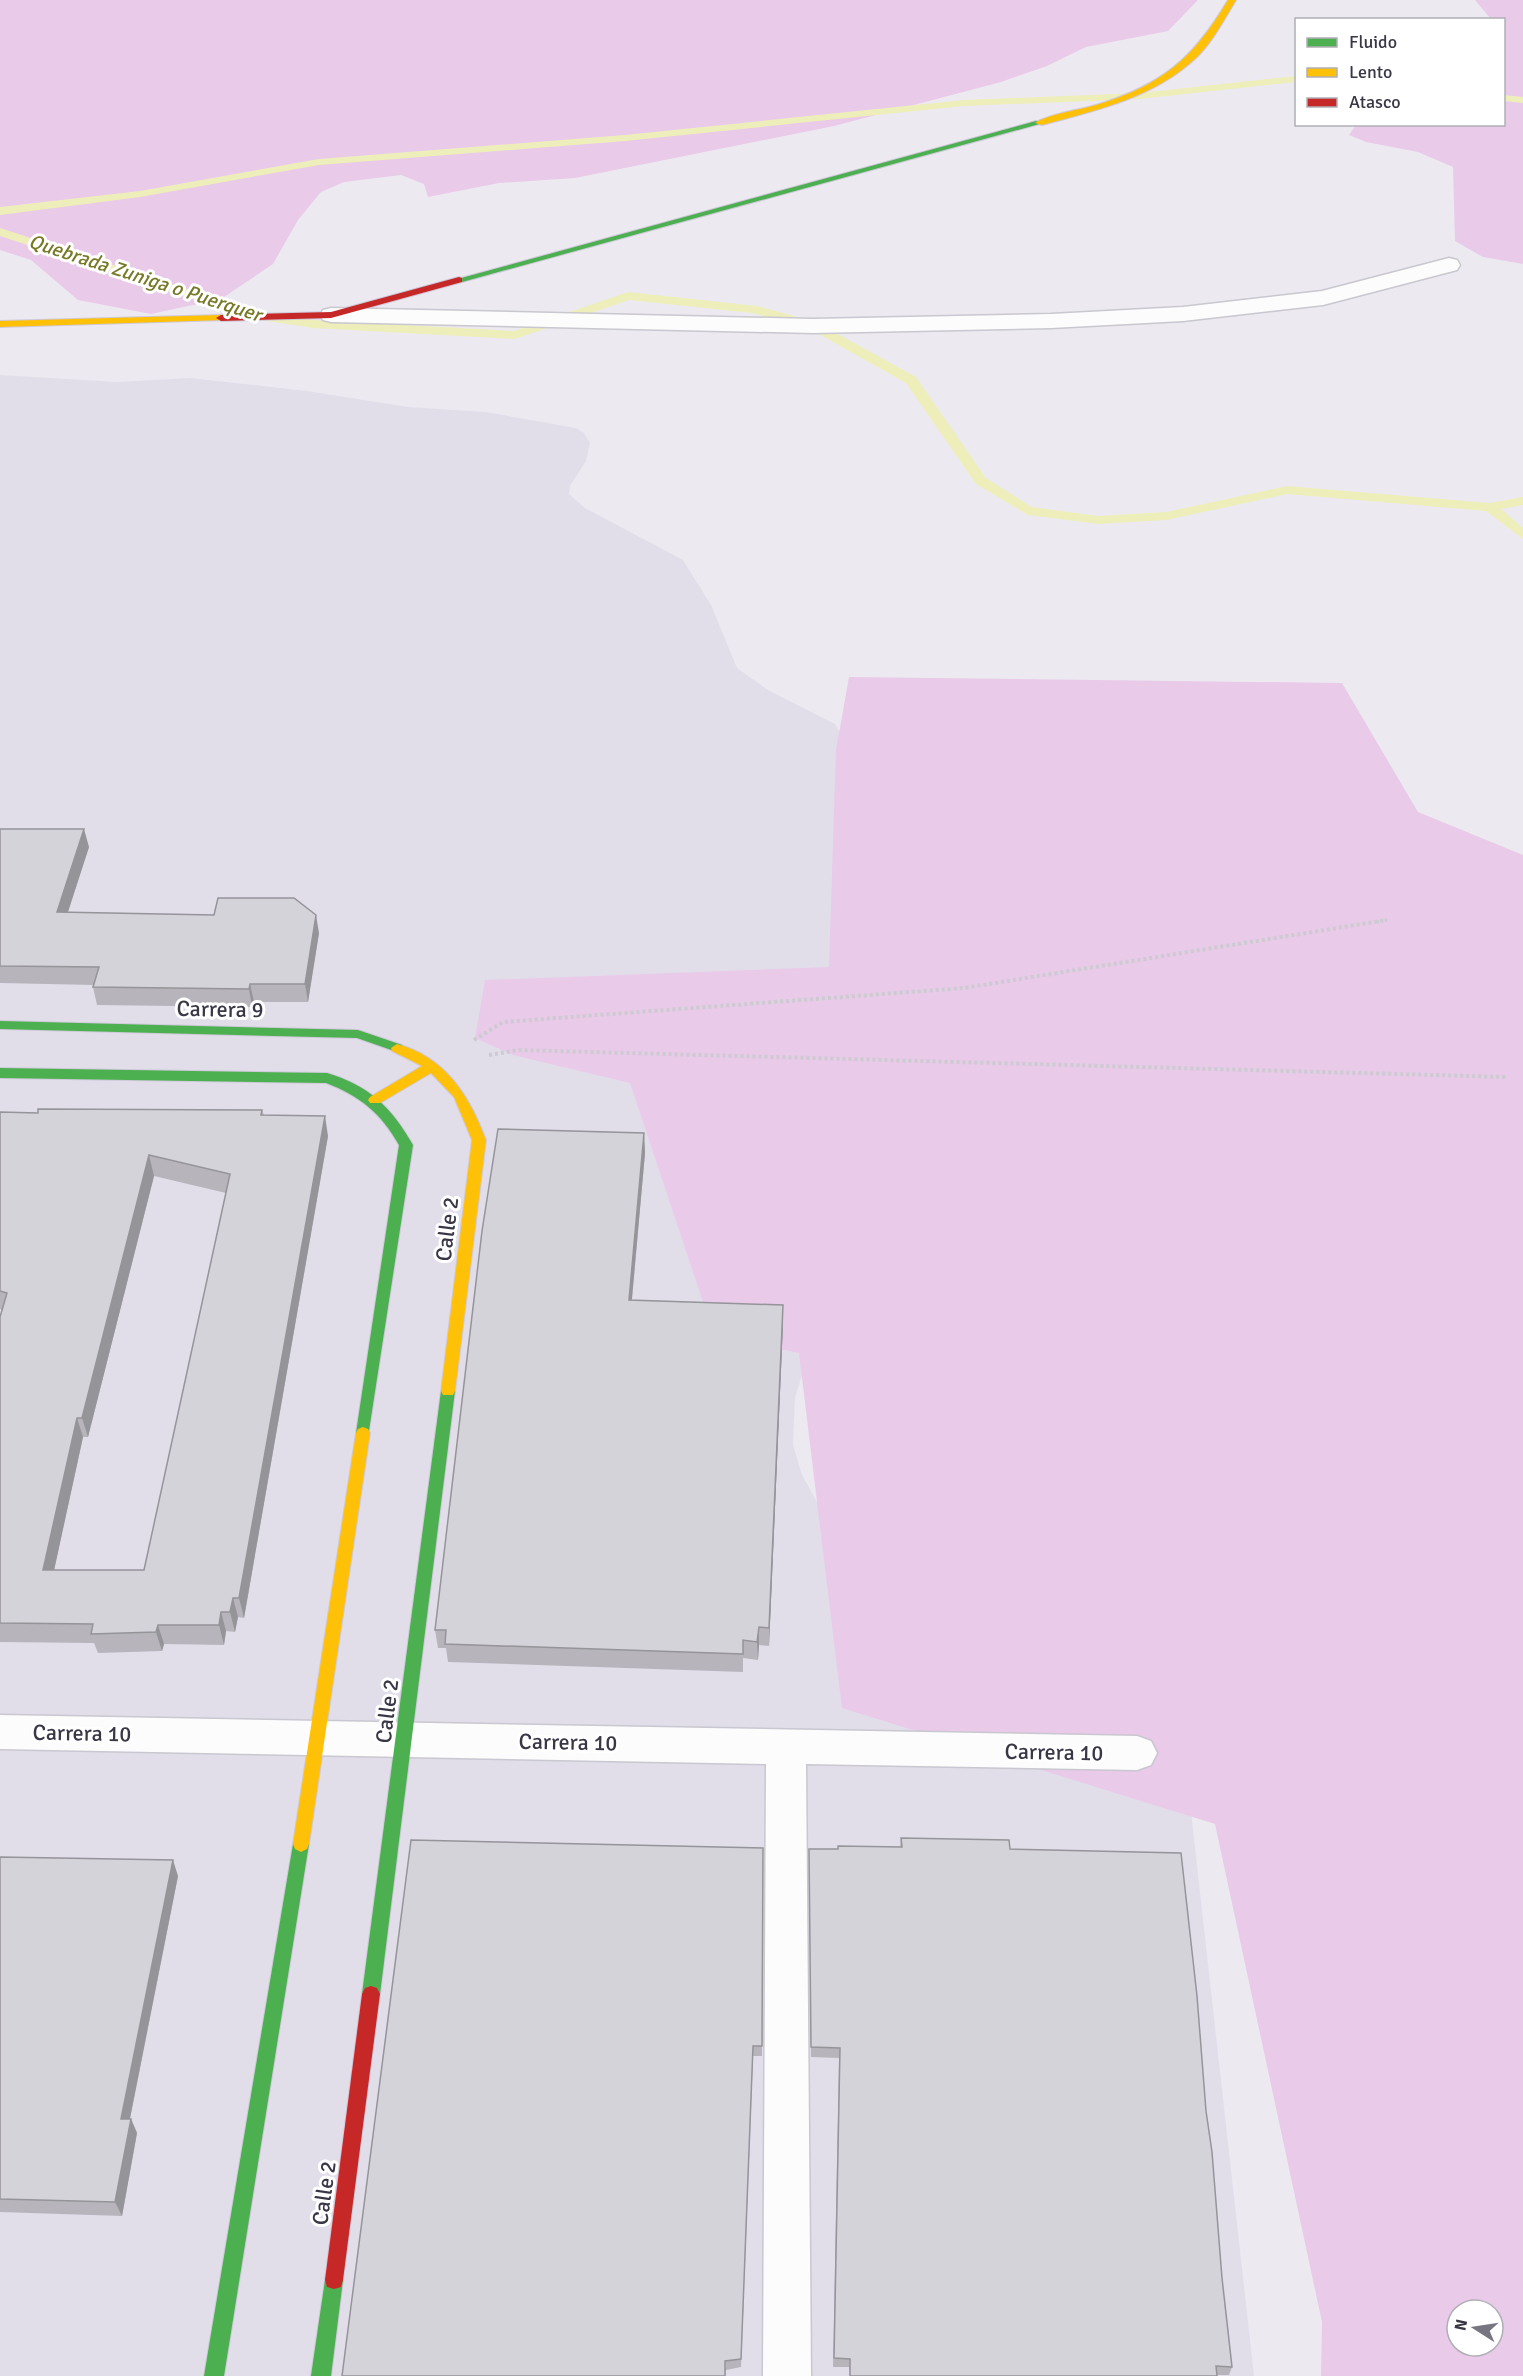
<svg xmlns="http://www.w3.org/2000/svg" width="1523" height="2376" font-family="Signika,sans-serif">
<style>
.residential{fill:#e1deea}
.green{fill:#e9cae9;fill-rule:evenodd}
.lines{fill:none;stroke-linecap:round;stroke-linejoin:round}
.stream{fill:#eeb;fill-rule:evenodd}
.street-casing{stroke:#c9c7cf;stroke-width:3}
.fast-casing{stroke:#cfc9d9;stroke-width:2}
.slow-casing{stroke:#cfc9d9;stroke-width:2}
.jam-casing{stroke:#cfc9d9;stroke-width:2}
.path-far1{stroke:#cccbd1;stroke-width:3;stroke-dasharray:2 2;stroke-linecap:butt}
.path{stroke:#cccbd1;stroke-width:4;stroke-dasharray:3 3;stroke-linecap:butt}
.street{fill:#fcfcfd;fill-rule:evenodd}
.fast{fill:#4caf50;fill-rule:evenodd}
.slow{fill:#ffc107;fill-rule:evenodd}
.jam{fill:#c62828;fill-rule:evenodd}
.wall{fill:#b7b5bb;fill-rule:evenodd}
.shaded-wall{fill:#959499}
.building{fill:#d5d3da;stroke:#959499;stroke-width:1.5;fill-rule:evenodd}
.labels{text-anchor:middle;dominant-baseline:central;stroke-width:6;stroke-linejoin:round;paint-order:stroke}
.far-water-label{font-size:20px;font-style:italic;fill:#777926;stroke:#fff}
.street-label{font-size:22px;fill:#393646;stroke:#fff}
</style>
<rect width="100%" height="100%" fill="#eceaf0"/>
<polygon class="residential" points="0,375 117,382 190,378 307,391 408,407 486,412 576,428 584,433 590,443 586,461 570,486 569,494 585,508 683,560 711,605 737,668 768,690 835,724 871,784 804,1369 795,1398 793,1445 802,1475 836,1536 1180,1713 1254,2376 0,2376"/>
<g class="green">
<polygon points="0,0 1197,0 1197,1 1168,31 1086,47 1047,66 1001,82 834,126 575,178 499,183 428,197 424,184 401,175 344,182 321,192 298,220 273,264 221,299 151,314 78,300 31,260 0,250"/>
<polygon points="1475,0 1523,0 1523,264 1483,257 1455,241 1453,167 1418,152 1366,142 1349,135 1356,125 1504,124 1504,20 1491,19"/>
<path d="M849 677 1342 683 1418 812 1523 855V2376H1321L1322 2322 1215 1824 842 1708 799 1353 714 1335 630 1083 513 1055 475 1038 485 980 829 967 836 750ZM1457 2310H1493V2346H1457Z"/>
</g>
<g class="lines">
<g class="stream">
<polygon points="1296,76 1296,82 1140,99 964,106 625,141 319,165 140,197 0,215 0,207 140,191 319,159 625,135 964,100 1140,93"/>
<polygon points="1504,95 1523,97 1523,103 1504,101"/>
<polygon points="0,228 260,313 313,320 514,331 628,292 757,306 816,322 916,377 986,478 1032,507 1098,516 1166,512 1287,486 1490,503 1523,497 1523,505 1501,509 1523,528 1523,539 1486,511 1287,494 1166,520 1098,524 1028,515 976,484 906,383 808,328 752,313 629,300 515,339 313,328 254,319 0,236"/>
</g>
<g class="street-casing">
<g id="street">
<polygon points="1449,258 1457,260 1460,265 1457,270 1323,305 1183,321 1051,328 813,333 331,322 323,320 320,315 323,310 331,308 813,319 1051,314 1183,307 1322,291"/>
<polygon points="0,1715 1137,1736 1151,1741 1157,1753 1151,1765 1137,1770 806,1764 811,2376 763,2376 766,1764 0,1749"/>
</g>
</g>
<g class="fast-casing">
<g id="fast">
<polygon points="1036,121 1043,123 462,282 454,280"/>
<polygon points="0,1021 358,1030 402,1045 403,1048 397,1052 357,1038 0,1029"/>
<path d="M0 1068 327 1073C370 1086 391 1107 413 1145L368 1437 363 1439 358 1437 356 1433 399 1145C381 1113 360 1096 326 1083L0 1078Z"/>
<polygon points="448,1385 453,1387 455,1391 380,1994 377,2000 371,2002 365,2000 362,1994 441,1391 443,1387"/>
<polygon points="301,1836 307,1839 309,1844 224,2376 204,2376 293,1844 295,1839"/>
<polygon points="334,2271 341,2273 343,2280 331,2376 311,2376 325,2280 327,2273"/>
</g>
</g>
<g class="slow-casing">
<g id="slow">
<path d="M1228 0H1236C1224 20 1213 41 1197 57 1154 98 1097 110 1042 125L1035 123C1049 114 1079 110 1096 105 1162 85 1193 59 1228 0Z"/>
<polygon points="221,315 224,316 224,320 0,327 0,321"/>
<path d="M397 1044C445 1057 469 1095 486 1140L455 1391 453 1395H443L441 1391 472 1140 454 1097 431 1073 380 1103H370L368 1100 370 1097 422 1066 392 1051 391 1048Z"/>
<polygon points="363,1427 368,1429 370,1433 309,1844 307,1849 301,1852 295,1849 293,1844 356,1433 358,1429"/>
</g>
</g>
<g class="jam-casing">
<g id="jam">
<polygon points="459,277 462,278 462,282 331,318 221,321 216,318 221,315 331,312"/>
<polygon points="371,1986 377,1988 380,1994 343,2280 341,2287 334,2289 327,2287 325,2280 362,1994 365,1988"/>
</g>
</g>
<polyline class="path-far1" points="1377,922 1389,920"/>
<g class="path">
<polyline points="474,1040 503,1022 964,988 1387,920"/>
<polyline points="489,1055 519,1050 1506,1077"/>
</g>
<use href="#street" class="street"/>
<use href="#fast" class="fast"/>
<use href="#slow" class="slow"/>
<use href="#jam" class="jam"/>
</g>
<g class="wall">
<polygon points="0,829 89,847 68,912 319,933 308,1002 254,1002 252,1007 97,1005 93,987 94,985 0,983"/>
<path d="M262 1110 264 1115 328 1136 244 1618 238 1617 235 1632 226 1631 224 1645 164 1644 162 1651 98 1653 94 1643 0 1642V1317L2 1310 0 1309V1112L38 1113ZM154 1176 226 1193 144 1570H54L83 1437H88Z"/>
<polygon points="644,1133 645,1153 632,1300 783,1324 769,1646 759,1645 758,1660 743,1658 743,1672 448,1662 446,1648 438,1648 435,1630"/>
<polygon points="901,1838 1010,1849 1206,2111 1222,2278 1232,2367 1229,2375 1217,2375 1217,2376 850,2376 849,2367 833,2367 839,2058 811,2057 809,1859 838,1849 900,1847"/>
<polygon points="0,1857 178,1876 130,2119 131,2119 137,2133 122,2216 0,2212"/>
<polygon points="763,1858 762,2056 753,2056 741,2367 726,2370 725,2376 342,2376"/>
</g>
<g class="shaded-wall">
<polygon points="84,829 89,847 62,930 57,912"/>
<polygon points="316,915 319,933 308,1002 305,984"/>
<polygon points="250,984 254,1002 252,1007 249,989"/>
<polygon points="325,1116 328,1136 244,1618 239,1598"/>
<polygon points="644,1133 645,1153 630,1319 629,1300"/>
<polygon points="149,1155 154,1176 88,1437 82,1418"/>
<polygon points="783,1305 783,1324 769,1646 769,1628"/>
<polygon points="77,1418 83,1437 50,1589 43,1570"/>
<polygon points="233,1598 238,1617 235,1632 230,1612"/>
<polygon points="221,1612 226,1631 224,1645 219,1625"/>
<polygon points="158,1625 164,1644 162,1651 156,1632"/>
<polygon points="759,1627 759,1645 758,1660 757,1642"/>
<polygon points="173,1860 178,1876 127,2133 121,2119"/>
<polygon points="131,2119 137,2133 122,2216 115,2202"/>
</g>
<g class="building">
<polygon points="0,829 84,829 57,912 214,915 218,898 294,898 316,915 305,984 250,984 249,989 93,987 99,967 0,966"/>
<path d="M38 1109 262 1110 261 1115 325 1116 239 1598H233L230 1612H221L219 1625H158L156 1632 91 1634 93 1624 0 1623V1317L7 1293 0 1291V1112L38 1113ZM149 1155 230 1174 144 1570H43L77 1418H82Z"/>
<polygon points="498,1129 644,1133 629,1300 783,1305 769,1628 759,1627 757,1642 743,1640 743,1654 445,1644 446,1630 435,1630 482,1231"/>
<polygon points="901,1838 1009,1840 1010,1849 1181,1853 1197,1996 1206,2111 1212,2152 1222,2278 1232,2367 1216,2366 1217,2376 850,2376 850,2359 834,2358 840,2048 811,2047 809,1849 838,1849 838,1846 902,1847"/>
<polygon points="411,1840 763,1848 762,2046 753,2046 741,2359 725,2361 725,2376 342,2376"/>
<polygon points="0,1857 173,1860 121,2119 131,2119 115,2202 0,2199"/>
</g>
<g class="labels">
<g class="far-water-label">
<text transform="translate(145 278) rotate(18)">Quebrada Zuniga o Puerquer</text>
</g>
<g class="street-label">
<text transform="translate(220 1009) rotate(1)">Carrera 9</text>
<text transform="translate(447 1229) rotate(-83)">Calle 2</text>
<text transform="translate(387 1711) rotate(-83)">Calle 2</text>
<text transform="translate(82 1733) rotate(1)">Carrera 10</text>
<text transform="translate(568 1742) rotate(1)">Carrera 10</text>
<text transform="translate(1054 1752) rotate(1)">Carrera 10</text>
<text transform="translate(324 2193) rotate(-82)">Calle 2</text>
</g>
</g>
<rect x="1295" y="18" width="210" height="108" fill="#ffffff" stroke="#b0afb5" stroke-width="1.5"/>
<rect x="1307" y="38" width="30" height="9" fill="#4caf50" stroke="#b0afb5" stroke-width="1.5"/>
<text x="1349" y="48" font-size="18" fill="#393646">Fluido</text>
<rect x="1307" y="68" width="30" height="9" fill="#ffc107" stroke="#b0afb5" stroke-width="1.5"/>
<text x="1349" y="78" font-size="18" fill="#393646">Lento</text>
<rect x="1307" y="98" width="30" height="9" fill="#c62828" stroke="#b0afb5" stroke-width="1.5"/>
<text x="1349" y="108" font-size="18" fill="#393646">Atasco</text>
<g transform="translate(1475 2328) rotate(282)"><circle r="28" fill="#ffffff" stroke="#b0afb5" stroke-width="1.5"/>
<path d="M0-4.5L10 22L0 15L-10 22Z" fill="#787582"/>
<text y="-9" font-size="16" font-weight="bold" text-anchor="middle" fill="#393646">N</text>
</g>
</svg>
